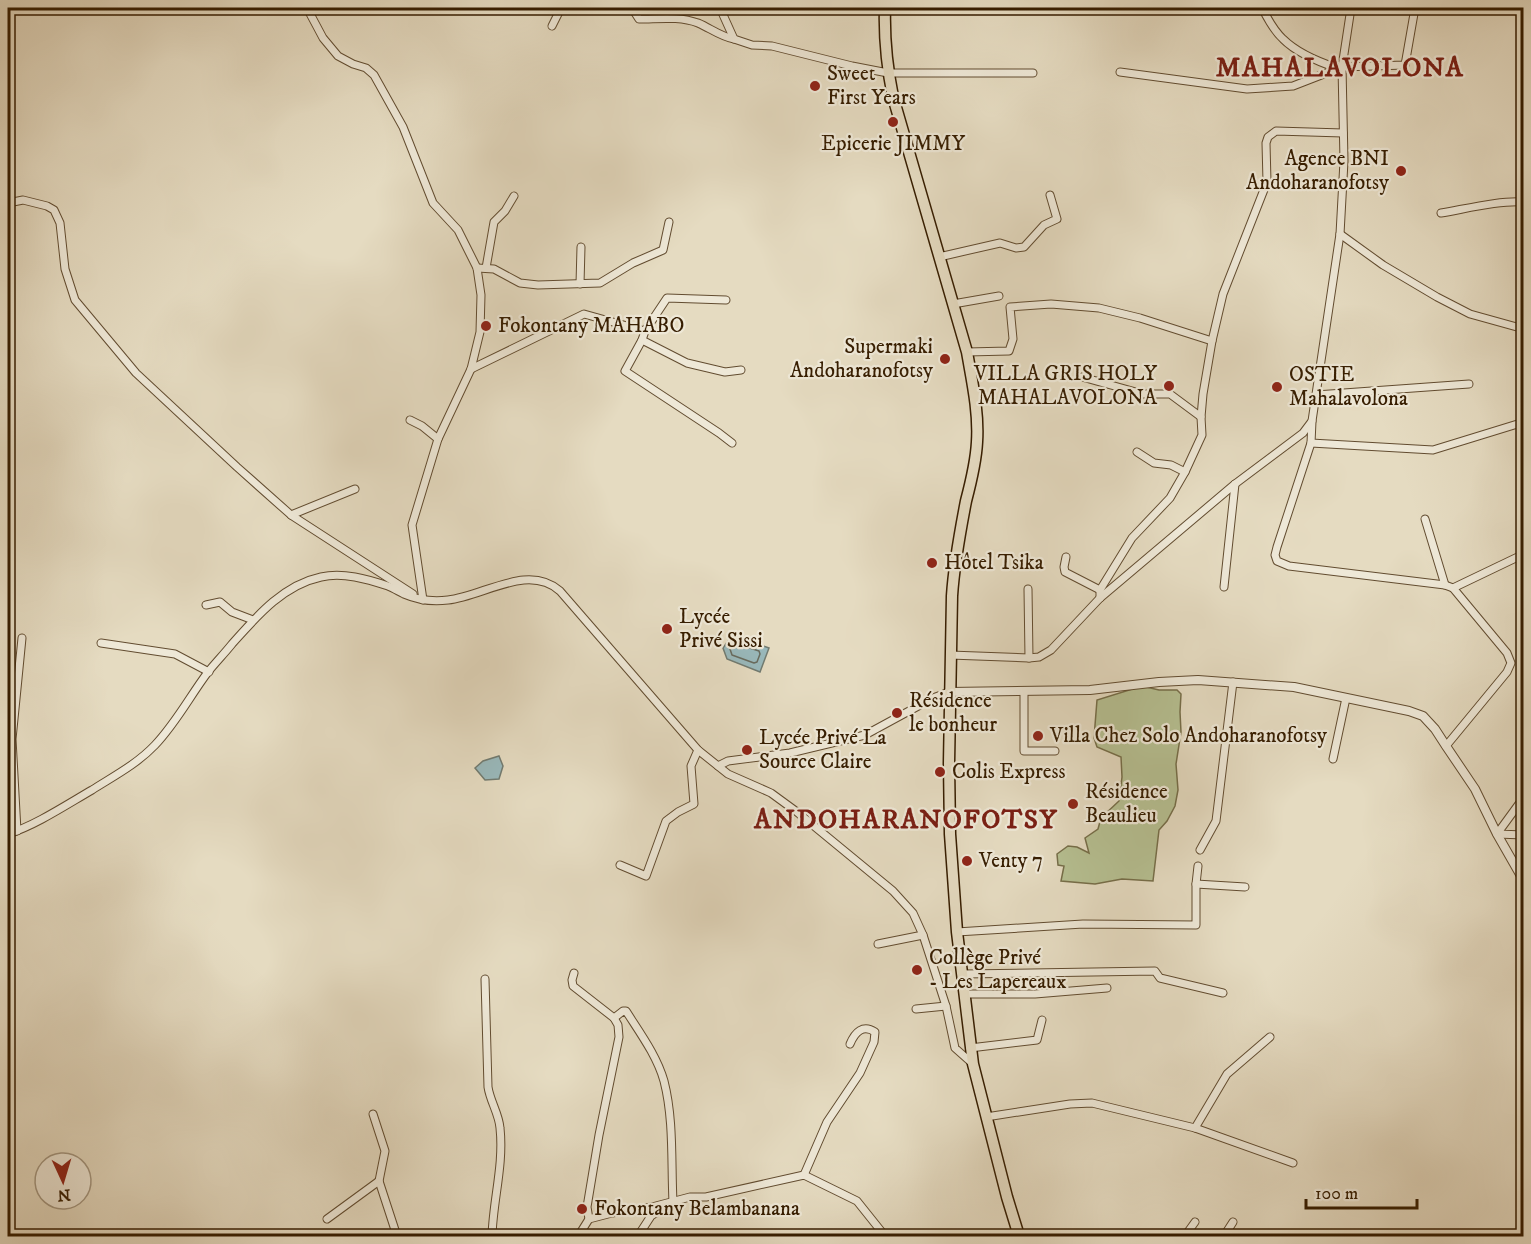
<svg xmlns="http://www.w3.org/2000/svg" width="1531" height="1244" font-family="'IM FELL DW Pica',serif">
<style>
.green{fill:#b6c092;stroke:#766e49;stroke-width:1.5}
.water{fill:#99b9bc;stroke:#717b71;stroke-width:1.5}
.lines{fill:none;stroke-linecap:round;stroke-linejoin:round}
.shore{stroke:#686b5e;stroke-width:1.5}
.minor-casing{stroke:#624c30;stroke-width:9}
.tertiary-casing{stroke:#624c30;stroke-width:10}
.primary-casing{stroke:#361d00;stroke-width:13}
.minor{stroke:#eee8d7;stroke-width:7}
.tertiary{stroke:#eee8d7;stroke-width:8}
.primary{stroke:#e5dbc1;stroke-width:10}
.poi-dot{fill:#8f2418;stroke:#eee8d7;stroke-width:2}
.labels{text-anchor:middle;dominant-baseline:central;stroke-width:4.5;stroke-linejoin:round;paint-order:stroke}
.poi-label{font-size:21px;fill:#361d00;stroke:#eee8d7;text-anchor:start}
.district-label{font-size:27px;font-weight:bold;letter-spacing:1.5px;fill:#7a1f14;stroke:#eee8d7}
</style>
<rect width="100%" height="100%" fill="#e5dbc1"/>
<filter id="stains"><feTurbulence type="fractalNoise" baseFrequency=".00333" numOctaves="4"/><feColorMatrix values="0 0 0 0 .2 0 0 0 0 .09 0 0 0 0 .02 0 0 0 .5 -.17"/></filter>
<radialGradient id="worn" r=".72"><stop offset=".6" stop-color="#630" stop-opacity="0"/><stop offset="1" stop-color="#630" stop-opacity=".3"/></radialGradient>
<polygon class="green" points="1142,686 1159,690 1177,690 1181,694 1180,712 1181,732 1176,764 1178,790 1175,806 1167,821 1159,830 1153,881 1122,879 1095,884 1061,881 1064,866 1058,865 1057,854 1068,846 1077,847 1089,853 1085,838 1098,829 1101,818 1119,801 1122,777 1121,757 1097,747 1094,738 1097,700"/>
<g class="water">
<polygon points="732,635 769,648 760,672 727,659 723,648"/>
<polygon points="499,756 503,766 499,779 485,780 475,768 483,761"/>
</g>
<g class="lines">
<polygon class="shore" points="734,643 759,651 760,654 757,662 754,663 732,655 730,649"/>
<g class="minor-casing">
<g id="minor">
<polyline points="307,8 323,38 338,56 353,64 366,68 374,75 403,127 433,203 458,230 477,268 481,295 480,332 471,369 438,439 412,525 423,600"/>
<path d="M632 8 639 19C659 19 679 16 698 23 710 28 721 37 734 39"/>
<polyline points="720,8 734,39 752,45 772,46 852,66 888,73 1033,73"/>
<polyline points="1163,8 1185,9 1215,8"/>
<path d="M1262 8C1268 19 1273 30 1283 39 1297 53 1319 62 1337 68"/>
<polyline points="552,26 561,8"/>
<polyline points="1120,72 1247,89 1293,86 1342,67 1405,65 1415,8"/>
<polyline points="8,206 13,202 23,200 47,206 54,210 60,223 65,269 75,300 136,373 237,467 291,515 413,594"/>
<path d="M1441 213C1465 209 1501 200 1524 202"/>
<polyline points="1340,234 1383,265 1437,297 1470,314 1524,329"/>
<polyline points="939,257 1000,243 1016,248 1024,247 1044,225 1057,219 1050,195"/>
<polyline points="477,268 494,269 520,283 538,285 600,283 633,263 663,250 669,222"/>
<polyline points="486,268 494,222 505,211 514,196"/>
<polyline points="580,284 581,247"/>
<polyline points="953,304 999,296"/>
<polyline points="645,331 642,340 625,371 719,433 732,443"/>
<polyline points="642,340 687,363 725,372 741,370"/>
<polyline points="967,352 1009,351 1013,339 1010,307 1051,304 1099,308 1140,318 1212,341"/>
<polyline points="471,369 584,314 645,331 667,298 726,300"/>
<polyline points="1082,377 1143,394 1170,394 1201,417"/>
<polyline points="1316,395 1469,384"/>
<polyline points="410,420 422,426 438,439"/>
<polyline points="1312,421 1311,443 1277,547 1275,555 1277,561 1289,566 1445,585 1453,588 1524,554"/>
<polyline points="1311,443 1433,450 1524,422"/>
<polyline points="1137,452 1154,463 1171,465 1185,472"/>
<polyline points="291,515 355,489"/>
<polyline points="1425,519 1445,585"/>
<polyline points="1066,557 1064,567 1065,572 1100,590"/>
<polyline points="1224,587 1235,484"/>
<polyline points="1028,589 1029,658"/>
<polyline points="1100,598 1100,590 1132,538 1170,498 1185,472 1202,435 1201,417 1203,394 1212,341 1223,294 1267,182 1266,143 1268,137 1276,131 1343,133"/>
<polyline points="206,605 220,602 232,612 253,620"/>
<polyline points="101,643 175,654 209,672"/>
<polyline points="950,655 1029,658 1039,657 1051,650 1100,598 1235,484 1303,433 1312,421 1340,234 1344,161 1342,67 1351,8"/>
<polyline points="1024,691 1024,751 1055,751"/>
<polyline points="1446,746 1507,672 1511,663 1507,653 1453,588"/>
<polyline points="1333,759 1346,698"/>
<polyline points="718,766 728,761 790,753 865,735 933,698 949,692"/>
<polyline points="1524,797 1497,834 1524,835"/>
<polyline points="17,831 12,739 22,638"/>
<path d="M8 834C36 825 66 805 92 790 114 776 137 764 155 745 176 723 190 696 208 672 216 662 224 654 232 644 256 617 283 585 321 577 343 572 367 579 388 586 393 588 398 591 404 594 418 600 433 602 448 600 484 596 528 563 560 591L698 750 728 774 771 793 797 812 893 891 913 913 923 935 946 1006 955 1048 973 1064"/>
<polyline points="1200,850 1216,821 1233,682"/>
<polyline points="620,865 646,876 666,821 678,812 694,804 691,766 698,750"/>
<polyline points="1196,884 1245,887"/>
<polyline points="957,932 1083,924 1196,925 1196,884 1198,866"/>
<polyline points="878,944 923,935"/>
<polyline points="574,973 572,980 573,986 614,1018 618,1025 619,1037 599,1135 587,1207 589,1219"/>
<polyline points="962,974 1155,971 1160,978 1223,993"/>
<path d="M485 979 488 1087C490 1101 499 1114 500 1128 504 1165 493 1200 492 1236"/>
<polyline points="964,994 1035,994 1107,988"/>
<polyline points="916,1009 946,1006"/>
<path d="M614 1018 623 1011H626C640 1033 657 1056 664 1081 674 1120 671 1163 673 1202"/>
<polyline points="970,1048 1037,1040 1042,1020"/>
<polyline points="373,1114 385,1151 379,1181 395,1230 396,1236"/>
<polyline points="986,1117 1070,1104 1092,1103 1195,1128 1293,1163"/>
<polyline points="1195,1128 1227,1074 1270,1037"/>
<path d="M804 1175 827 1122 860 1073 874 1042 875 1032C863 1024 855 1032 850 1044"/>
<polyline points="327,1219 379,1181"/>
<polyline points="491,1236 504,1235 536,1236"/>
<polyline points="574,1236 579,1235 589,1219 612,1213 652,1207 690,1197 706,1197 804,1175 857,1201 885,1236"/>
<polyline points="638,1236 651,1216 668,1205"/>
<polyline points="1185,1236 1195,1222"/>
<polyline points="1224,1236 1233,1222"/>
</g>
</g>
<g class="tertiary-casing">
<polyline id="tertiary" points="949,692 1090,690 1159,682 1198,680 1294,687 1409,711 1423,716 1435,729 1446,746 1475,789 1497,834 1521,876 1524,878"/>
</g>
<g class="primary-casing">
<path id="primary" d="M885 8C884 38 887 67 893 97L967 352C972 381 979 412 977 442 976 462 971 482 966 501 960 532 954 564 952 596L949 763 950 834 957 932 973 1064 1007 1197 1019 1236"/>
</g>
<use href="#minor" class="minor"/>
<use href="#tertiary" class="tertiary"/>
<use href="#primary" class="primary"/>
</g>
<g class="poi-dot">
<circle cx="815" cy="86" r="6"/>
<circle cx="893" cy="122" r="6"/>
<circle cx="1401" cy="171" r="6"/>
<circle cx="486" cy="326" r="6"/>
<circle cx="945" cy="359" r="6"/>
<circle cx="1169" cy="386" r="6"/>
<circle cx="1277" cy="387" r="6"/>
<circle cx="932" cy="563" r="6"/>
<circle cx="667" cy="629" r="6"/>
<circle cx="897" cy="713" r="6"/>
<circle cx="1038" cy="736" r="6"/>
<circle cx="747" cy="750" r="6"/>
<circle cx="940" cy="772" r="6"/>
<circle cx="1073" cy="804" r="6"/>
<circle cx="967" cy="861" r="6"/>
<circle cx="917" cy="970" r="6"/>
<circle cx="582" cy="1209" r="6"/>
</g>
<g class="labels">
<g class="poi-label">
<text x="827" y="74">Sweet<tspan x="827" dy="24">First Years</tspan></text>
<text x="893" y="144" text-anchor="middle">Epicerie JIMMY</text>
<text x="1389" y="159" text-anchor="end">Agence BNI<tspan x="1389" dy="24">Andoharanofotsy</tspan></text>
<text x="498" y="326">Fokontany MAHABO</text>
<text x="933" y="347" text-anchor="end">Supermaki<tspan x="933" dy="24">Andoharanofotsy</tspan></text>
<text x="1157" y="374" text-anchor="end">VILLA GRIS HOLY<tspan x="1157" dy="24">MAHALAVOLONA</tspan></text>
<text x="1289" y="375">OSTIE<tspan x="1289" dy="24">Mahalavolona</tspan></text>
<text x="944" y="563">Hôtel Tsika</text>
<text x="679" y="617">Lycée<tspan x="679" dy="24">Privé Sissi</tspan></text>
<text x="909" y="701">Résidence<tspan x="909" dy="24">le bonheur</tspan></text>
<text x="1050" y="736">Villa Chez Solo Andoharanofotsy</text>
<text x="759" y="738">Lycée Privé La<tspan x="759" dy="24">Source Claire</tspan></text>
<text x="952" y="772">Colis Express</text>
<text x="1085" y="792">Résidence<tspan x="1085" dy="24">Beaulieu</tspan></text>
<text x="979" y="861">Venty 7</text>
<text x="929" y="958">Collège Privé<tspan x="929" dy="24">- Les Lapereaux</tspan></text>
<text x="594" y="1209">Fokontany Belambanana</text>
</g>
<g class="district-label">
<text x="1340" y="68">MAHALAVOLONA</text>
<text x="906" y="820">ANDOHARANOFOTSY</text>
</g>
</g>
<rect width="1531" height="1244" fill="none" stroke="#e5dbc1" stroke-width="30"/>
<rect x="9" y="9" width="1513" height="1226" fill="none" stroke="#361d00" stroke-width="3"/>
<rect x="15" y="15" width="1501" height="1214" fill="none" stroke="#361d00" stroke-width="1.5"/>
<g transform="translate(63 1181) rotate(176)"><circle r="28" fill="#eee8d7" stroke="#a49781" stroke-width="1.5"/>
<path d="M0-4.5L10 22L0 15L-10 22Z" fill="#8f2418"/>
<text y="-9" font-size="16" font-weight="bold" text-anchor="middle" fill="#361d00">N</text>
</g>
<path d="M1306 1199v9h111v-9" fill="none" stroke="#361d00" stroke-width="3"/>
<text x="1315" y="1199" font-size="18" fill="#361d00" stroke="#eee8d7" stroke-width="4.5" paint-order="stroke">100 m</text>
<rect width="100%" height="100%" filter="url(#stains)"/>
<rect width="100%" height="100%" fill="url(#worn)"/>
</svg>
